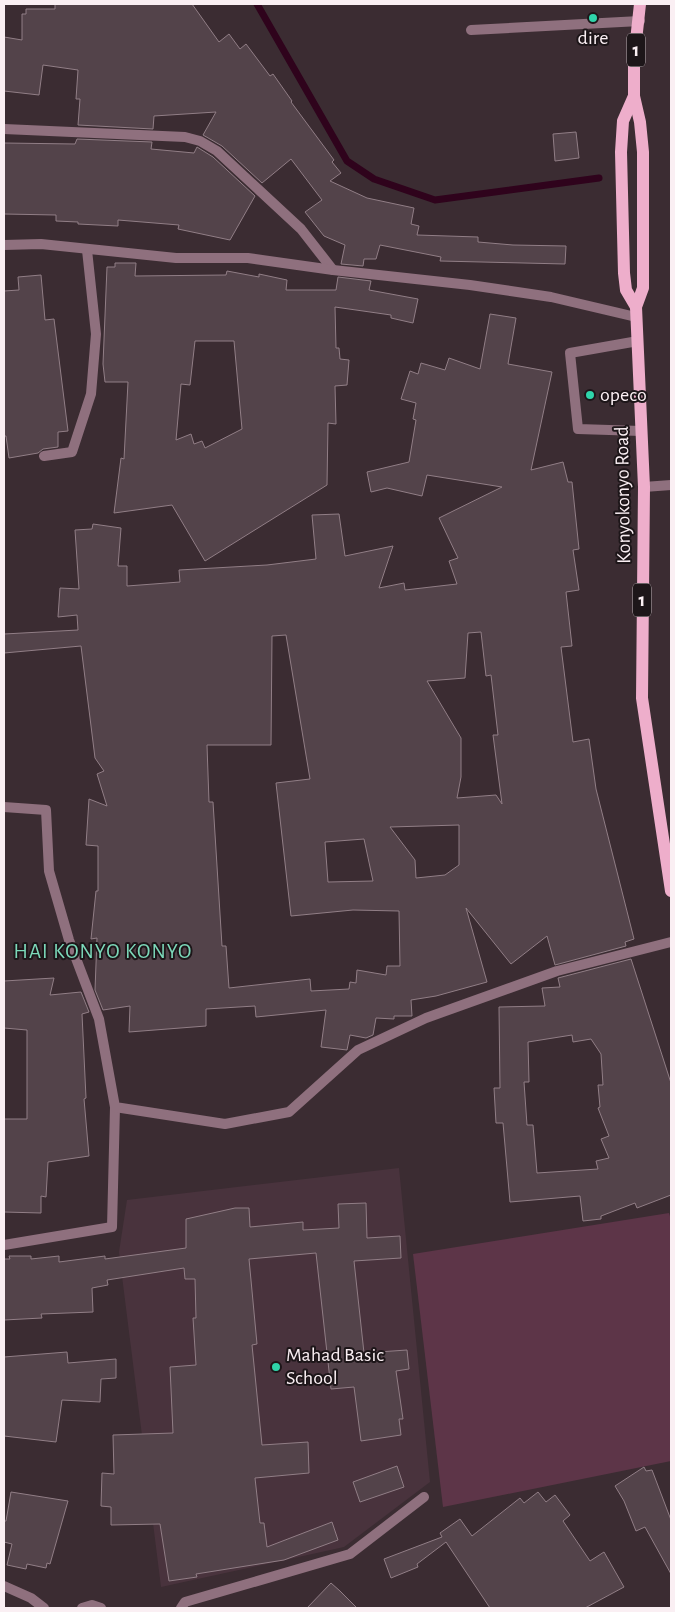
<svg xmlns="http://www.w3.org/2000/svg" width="675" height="1612" font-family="'Alegreya Sans',sans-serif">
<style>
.built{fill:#49333d}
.green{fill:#5d3548}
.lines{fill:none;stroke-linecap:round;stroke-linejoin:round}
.stream{stroke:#2f031c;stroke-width:7}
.building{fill:#53434a;stroke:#917e86;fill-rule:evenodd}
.service{stroke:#8f707e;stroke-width:10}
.minor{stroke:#8f707e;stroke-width:10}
.primary{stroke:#eeaecb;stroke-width:12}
.poi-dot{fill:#2fd4aa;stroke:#1d1619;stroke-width:2}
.labels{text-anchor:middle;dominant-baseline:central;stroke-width:4;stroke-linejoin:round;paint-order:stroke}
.shield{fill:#1d1619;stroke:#b8aeb2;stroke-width:1}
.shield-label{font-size:19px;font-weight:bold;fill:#faeff3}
.poi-label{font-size:20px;fill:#faeff3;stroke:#1d1619;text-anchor:start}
.street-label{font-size:20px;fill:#faeff3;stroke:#1d1619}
.neighbourhood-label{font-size:21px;letter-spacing:1px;fill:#7cd9ba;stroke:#1d1619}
</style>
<rect width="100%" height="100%" fill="#3b2c32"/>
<polygon class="built" points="399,1168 430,1482 344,1547 161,1587 119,1252 127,1200"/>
<polygon class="green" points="669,1213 671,1220 671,1461 443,1507 413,1254"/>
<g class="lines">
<polyline class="stream" points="257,4 347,161 374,179 435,200 599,178"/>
</g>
<g class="building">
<polygon points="55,4 192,4 219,42 229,34 240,49 246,44 270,76 273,74 292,101 291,102 334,160 332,162 341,173 330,181 367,198 414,208 411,224 419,226 417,235 478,237 478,242 513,245 566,246 565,264 440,261 441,257 380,245 376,259 364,259 363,266 341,264 345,245 324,236 305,212 322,200 291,159 262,183 222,146 203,135 216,112 154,116 153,129 78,125 80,99 76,99 78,70 43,65 39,95 4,91 4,37 22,40 22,14 26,14 26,9 55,9"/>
<polygon points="576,132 579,158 555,161 553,134"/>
<polygon points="77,139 152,142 151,149 194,153 197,147 213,157 255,196 230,240 178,229 179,225 118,220 118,226 78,224 78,222 56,221 56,215 4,214 4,143 75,144"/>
<path d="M115 263H136L135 276 226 275 227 271 259 277V274L287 280 286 290H336L338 277 371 281 369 290 418 299 413 323 391 318V315L335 307 336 348H339L340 359 349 360 347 385 335 386 336 424 328 423 327 485 205 561 172 505 114 513 121 458 124 459 128 382H105L103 364 107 267H115ZM195 341H234L242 429 205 448 202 441 194 444 191 434 176 440 181 384 190 385Z"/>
<polygon points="41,275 45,320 54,319 68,431 58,432 58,447 43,449 38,453 9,458 6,436 4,436 4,291 19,290 18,277"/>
<path d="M490 314 516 318 508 364 552 372 531 470 563 462 568 482H572L579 549 573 550 579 590 566 592 572 646 561 647 573 742 589 739 596 789 634 939 625 942 626 946 555 965 547 936 511 964 466 908 487 982 436 996 411 1000 412 1016H394V1019L376 1018 373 1035 366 1038 350 1035 347 1050 321 1047 326 1010 256 1017 255 1006 206 1009V1026L129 1032 130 1006 103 1010 95 990 97 938 91 939 96 891H98V846L86 845 89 799 107 806 97 774 104 771 95 758 81 646 4 653V634L78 630 77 615 58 617 60 588 79 589 75 530 92 529 93 524 121 528 118 566H127V586L180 582 179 570 267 565 316 559 312 515 339 514 345 556 393 546 379 588 404 583 405 590 457 584 449 561 458 558 439 518 502 487 427 475 422 496 387 488 371 492 367 472 409 462 416 420 413 419 416 403 401 399 410 371 418 374 421 363 445 370 449 358 480 369ZM481 632 486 676 491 675 498 735H493L502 804 496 795 457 798 461 777V738L427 681 465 678 468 633ZM286 635 310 779 276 783 291 916 353 910 399 911 400 966H387L386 975 357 970 356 983 350 982 349 989 311 991 310 979 229 988 226 946H222L213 802H209L207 745H271L272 636ZM459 825V865L445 875 416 878 415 860 390 827ZM364 839 373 881 328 882 325 842Z"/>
<path d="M631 959 671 1083V1195L637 1208 635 1203 601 1216V1219L583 1221 580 1196 510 1202 503 1123H496L494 1088H500L499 1007 545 1006 542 988 560 987 558 978ZM572 1035 573 1042 591 1039 601 1054 603 1085H598L600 1107 598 1108 609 1136 601 1139 609 1158 596 1161 598 1169 537 1173 533 1125H527L524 1082H529L528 1042Z"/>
<polygon points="54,978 50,995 81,992 89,1012 82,1014 86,1098 84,1099 89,1156 48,1162 46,1197 41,1196 41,1213 4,1212 4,1119 27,1119 27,1030 4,1028 4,981"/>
<polygon points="366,1203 367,1238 400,1236 401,1258 354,1261 364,1353 407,1350 409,1369 396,1371 403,1419 399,1419 401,1435 361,1441 354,1387 331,1389 316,1253 249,1259 257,1344 252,1345 262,1445 308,1442 309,1473 255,1478 260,1523 264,1523 267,1547 332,1522 338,1540 284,1560 196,1574 197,1577 169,1581 160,1524 111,1525 111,1507 101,1506 102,1473 114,1474 113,1435 173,1433 170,1367 196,1365 193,1318 196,1318 195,1279 185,1279 184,1268 107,1280 108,1285 92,1288 93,1312 41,1314 42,1318 4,1320 4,1259 10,1259 9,1256 31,1256 31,1259 59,1256 59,1262 105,1256 105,1259 186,1248 186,1219 235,1208 249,1208 250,1227 303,1222 303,1230 339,1228 338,1204"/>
<polygon points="67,1352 68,1363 116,1359 116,1378 101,1379 100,1402 62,1400 56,1442 4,1436 4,1357"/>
<polygon points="397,1466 404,1487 360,1502 353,1482"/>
<polygon points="644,1467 646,1471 652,1470 671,1520 671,1574 645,1527 636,1531 624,1501 615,1486"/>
<polygon points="11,1492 68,1501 50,1564 47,1563 46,1568 27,1564 26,1569 7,1565 12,1544 4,1542 4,1521 6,1521"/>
<polygon points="538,1492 546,1502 555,1495 570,1515 563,1521 590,1561 604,1552 624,1587 585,1608 490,1608 446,1542 417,1564 418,1567 391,1578 384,1559 442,1537 440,1533 460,1519 472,1536 520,1498 524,1503"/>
<polygon points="331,1583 340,1591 357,1608 307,1608"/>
</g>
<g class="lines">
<g class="service">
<polyline points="471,30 640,21"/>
<polyline points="638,341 570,353 578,429 641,431"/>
<polyline points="44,456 72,452 91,394 96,334 87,250"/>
<polyline points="4,1245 112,1227 115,1107"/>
</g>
<g class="minor">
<polyline points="4,129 185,137 200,141 217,151 301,229 333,270"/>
<polyline points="4,245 41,244 176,258 248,258 333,270 470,285 551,297 636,317"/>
<polyline points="644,487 671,485"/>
<polyline points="4,807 46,810 49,871 69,940 99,1019 115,1107 225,1124 289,1112 358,1050 426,1018 557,971 671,942"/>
<polyline points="4,1586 31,1598 44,1608"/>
<polyline points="82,1608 92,1605 101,1608"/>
<polyline points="181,1608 185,1602 350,1554 424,1497"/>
</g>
<g class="primary">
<polyline points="634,96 623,121 621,152 624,273 626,290 636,307 644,487 642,698 671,891"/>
<polyline points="636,307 643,288 643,152 640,122 634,96 634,59 640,4"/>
</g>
</g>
<g class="poi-dot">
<circle cx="593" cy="18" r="5"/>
<circle cx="590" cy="395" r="5"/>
<circle cx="276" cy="1367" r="5"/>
</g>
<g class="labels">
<g class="shield">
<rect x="627" y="33.5" width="18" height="33" rx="4"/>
<rect x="633" y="583.5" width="18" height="33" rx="4"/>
</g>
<g class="shield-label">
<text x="636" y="50">1</text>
<text x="642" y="600">1</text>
</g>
<g class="poi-label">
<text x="593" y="38" text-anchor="middle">dire</text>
<text x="600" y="395">opeco</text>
<text x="286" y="1355">Mahad Basic<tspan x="286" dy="23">School</tspan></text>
</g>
<g class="street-label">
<text transform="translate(623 495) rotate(-91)">Konyokonyo Road</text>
</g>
<g class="neighbourhood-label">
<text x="103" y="951">HAI KONYO KONYO</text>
</g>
</g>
<rect width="675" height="1612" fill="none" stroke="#faeff3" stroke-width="10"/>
</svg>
